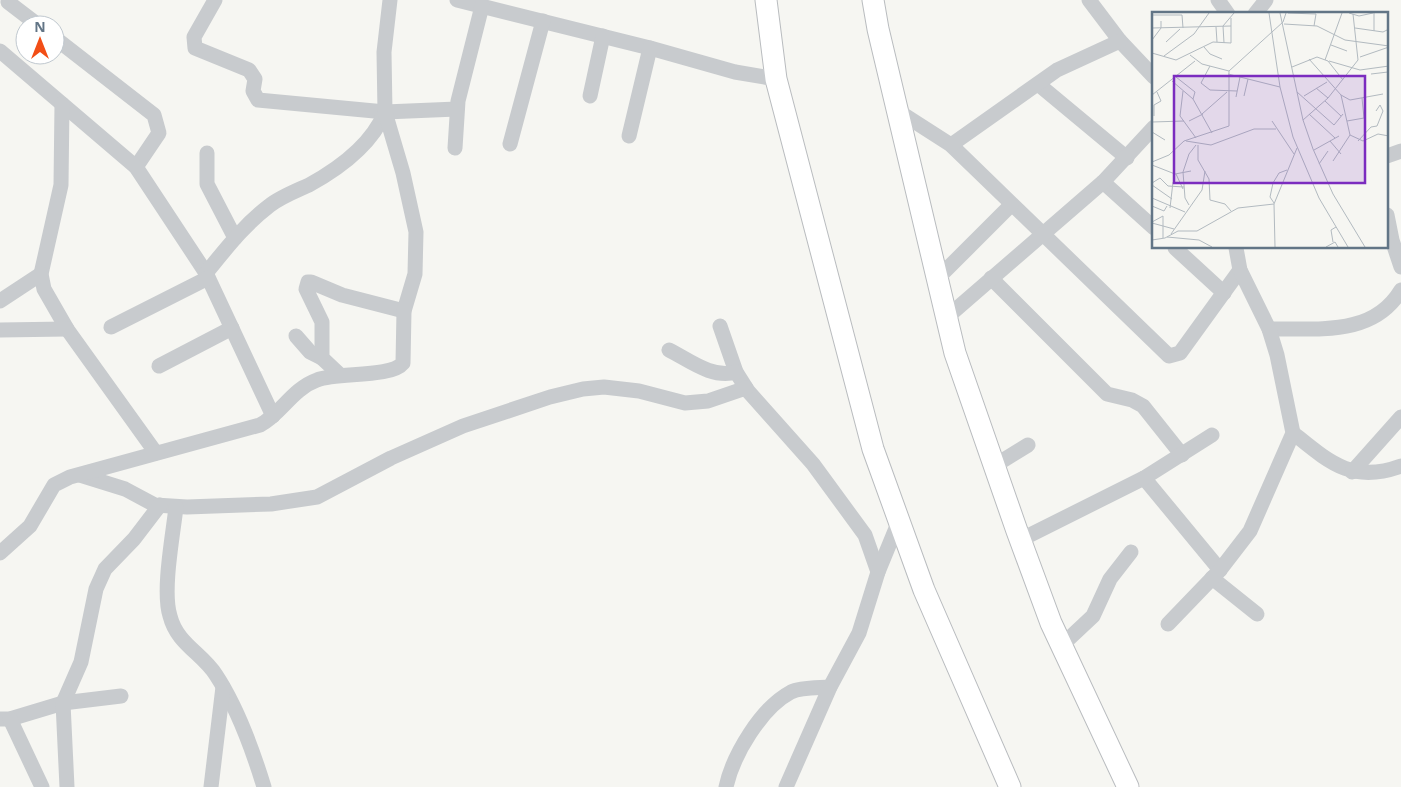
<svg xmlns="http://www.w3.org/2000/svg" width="1401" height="787" font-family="'Noto Sans',sans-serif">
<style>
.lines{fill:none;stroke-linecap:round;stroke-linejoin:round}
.highway-casing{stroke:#b9bcbf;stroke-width:23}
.minor{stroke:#c8cbce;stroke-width:15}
.highway{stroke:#fff;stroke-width:21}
.inset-road{fill:none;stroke:#b2bac0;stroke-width:1}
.view{fill:#7b2cbf;fill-opacity:0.15;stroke:#7b2cbf;stroke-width:2.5}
.inset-edge{fill:none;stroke:#627586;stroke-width:2.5}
</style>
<rect width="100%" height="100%" fill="#f6f6f2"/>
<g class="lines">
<g class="highway-casing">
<g id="highway">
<polyline points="766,0 776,79 873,449 924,590 1010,787"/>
<polyline points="873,0 878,29 955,353 1017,531 1051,623 1128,787"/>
</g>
</g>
<g class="minor">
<polyline points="215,0 194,37 195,48 249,70 255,79 253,91 258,100 385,112 457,109"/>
<polyline points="457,0 650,48 735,72 776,79"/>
<polyline points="1089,0 1120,41 1154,77"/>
<polyline points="1218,0 1228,14"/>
<polyline points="8,2 38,25"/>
<polyline points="1255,14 1266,0"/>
<polyline points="55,38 154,115 159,133 136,167"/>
<polyline points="0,51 136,167 206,273 273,416"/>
<polyline points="1038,84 1127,158"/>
<polyline points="590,96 603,36"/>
<polyline points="62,104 61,185 41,274 44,289 67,329 156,453"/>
<polyline points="898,111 951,145 1169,356 1180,353 1240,270"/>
<polyline points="629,136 650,48"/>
<polyline points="510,144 543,21"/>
<polyline points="951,145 1057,70 1120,41"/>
<polyline points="455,148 458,101 482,6"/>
<polyline points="207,153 207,184 235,238"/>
<polyline points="1387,156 1401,151"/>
<polyline points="1103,182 1154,228"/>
<polyline points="1387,215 1392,240 1401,267"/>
<polyline points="1175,248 1224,293"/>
<path d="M206 273C225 250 244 225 269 206 280 197 296 191 309 185 340 168 372 144 385 112"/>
<polyline points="991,278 1107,394 1132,400 1143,406 1182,455"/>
<polyline points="937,279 1011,205"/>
<polyline points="0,301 41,274"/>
<polyline points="946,318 1103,182 1154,127"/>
<polyline points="720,326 736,372 748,391 813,464 865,535 878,572"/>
<polyline points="111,327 208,278"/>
<path d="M1269 329C1317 328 1373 337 1401 290"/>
<polyline points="0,330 67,329"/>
<polyline points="296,336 310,352 322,358"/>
<path d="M669 350C689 360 712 379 736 372"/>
<polyline points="159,366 232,328"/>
<polyline points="340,375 322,358 322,322 306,289 308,282 311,282 342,295 404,311"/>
<path d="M1293 433C1329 462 1352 484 1401 466"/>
<polyline points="994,466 1028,445"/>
<polyline points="1352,472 1401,417"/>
<polyline points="80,475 125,489 155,505 187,507 271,504 317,497 391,458 463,426 550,397 583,389 604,387 639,391 685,403 708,401 746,388"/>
<polyline points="1144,478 1220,570"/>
<path d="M176 507C173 535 162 591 170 616 177 644 202 653 216 675 237 707 253 751 264 787"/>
<polyline points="1020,540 1144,478 1212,435"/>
<path d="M0 553 30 526 54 485 70 477 260 425C281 414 292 389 317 380 337 372 391 378 403 363L404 311 415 274 416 232 403 173 385 112 384 52 390 0"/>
<polyline points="1212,578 1257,614"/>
<polyline points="1168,624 1220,570 1250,531 1293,433 1277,355 1269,329 1240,270 1236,248"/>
<polyline points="1061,646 1093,616 1110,579 1131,552"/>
<polyline points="0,719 10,719 63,703 121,696"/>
<polyline points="10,719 42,787"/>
<polyline points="67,787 63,703 81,662 96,589 105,569 134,539 160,505"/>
<polyline points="211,787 223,687"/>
<path d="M726 787C733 755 761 708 791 692 801 687 819 688 830 687"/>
<polyline points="786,787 830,687 859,633 878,572 899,521"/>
</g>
<use href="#highway" class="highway"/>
</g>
<g transform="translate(1152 12)">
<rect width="236" height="236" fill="#f6f6f2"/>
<path class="inset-road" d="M117 1 128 75 141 125 167 186 196 235M128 1 151 108 161 137 181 182 213 235M136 1 164 2 162 14M197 1 207 4 221 1M222 1V19M1 3H30L31 16M132 12 165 14 193 28 237 34M64 15 65 30M0 16 79 14M203 16 231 20 237 17M0 28 9 16V9M14 30 28 17M72 31 71 14 82 1M179 33 195 39M52 35 58 42 70 47M0 41 24 48 61 30 79 31V6M38 43 50 52 77 59M12 44 42 22 57 1M208 45 237 35M157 47 189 83 198 88 231 82M173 48 190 1M177 49 208 58 237 54M58 54 49 71 58 78 85 79M140 55 165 45 176 49 191 68M76 62 128 75M219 62 236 60M24 65 43 80 41 87M20 69 41 87 60 121M164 76 176 86M31 79 28 104 44 126M145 80 182 113 191 102M0 83 43 49M92 84 96 67M152 84 175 70M84 85 88 65M173 89 189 104M50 102 75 80M157 102 183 126M2 104V93L9 89 5 80M151 108 176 86 206 48 201 2M37 109 51 102M120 109 142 142M195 109 212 106 210 86M0 110 32 109M0 120 13 128M198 123 211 129 226 122 237 124M34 129 59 133 102 117H124M178 129 189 142M206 129 219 115 225 114 231 99 228 93 224 99M46 133V148L57 167 58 188 73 192 79 199M162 138 187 124M181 149 198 123 189 83M0 150 17 143 32 129 77 114V59L131 10 134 1M167 152 176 139M0 153 23 162 39 159M24 162 31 177M0 171 8 166 16 174 32 175M0 173 20 187M0 186 33 200M122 191 118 185 121 171 127 161 135 158M37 193 33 186 31 160 37 142 44 133M0 194 12 199 15 194M18 196 21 170M0 210 11 204V226M0 211 22 217M19 222 50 178 53 159M15 225 47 228 60 235M0 228 13 226 26 219H45L86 196 122 192M181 230 179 218 184 215M123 235 122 192 145 136M174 235 183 230 186 235"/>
<path class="view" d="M22 64H213V171H22Z"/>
<rect width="236" height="236" class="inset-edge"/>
</g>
<g transform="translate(40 40)"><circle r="24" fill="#ffffff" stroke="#c0c8cf"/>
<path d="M0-4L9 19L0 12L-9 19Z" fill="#f24e16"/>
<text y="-8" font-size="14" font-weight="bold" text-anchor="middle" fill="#627586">N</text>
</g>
</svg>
